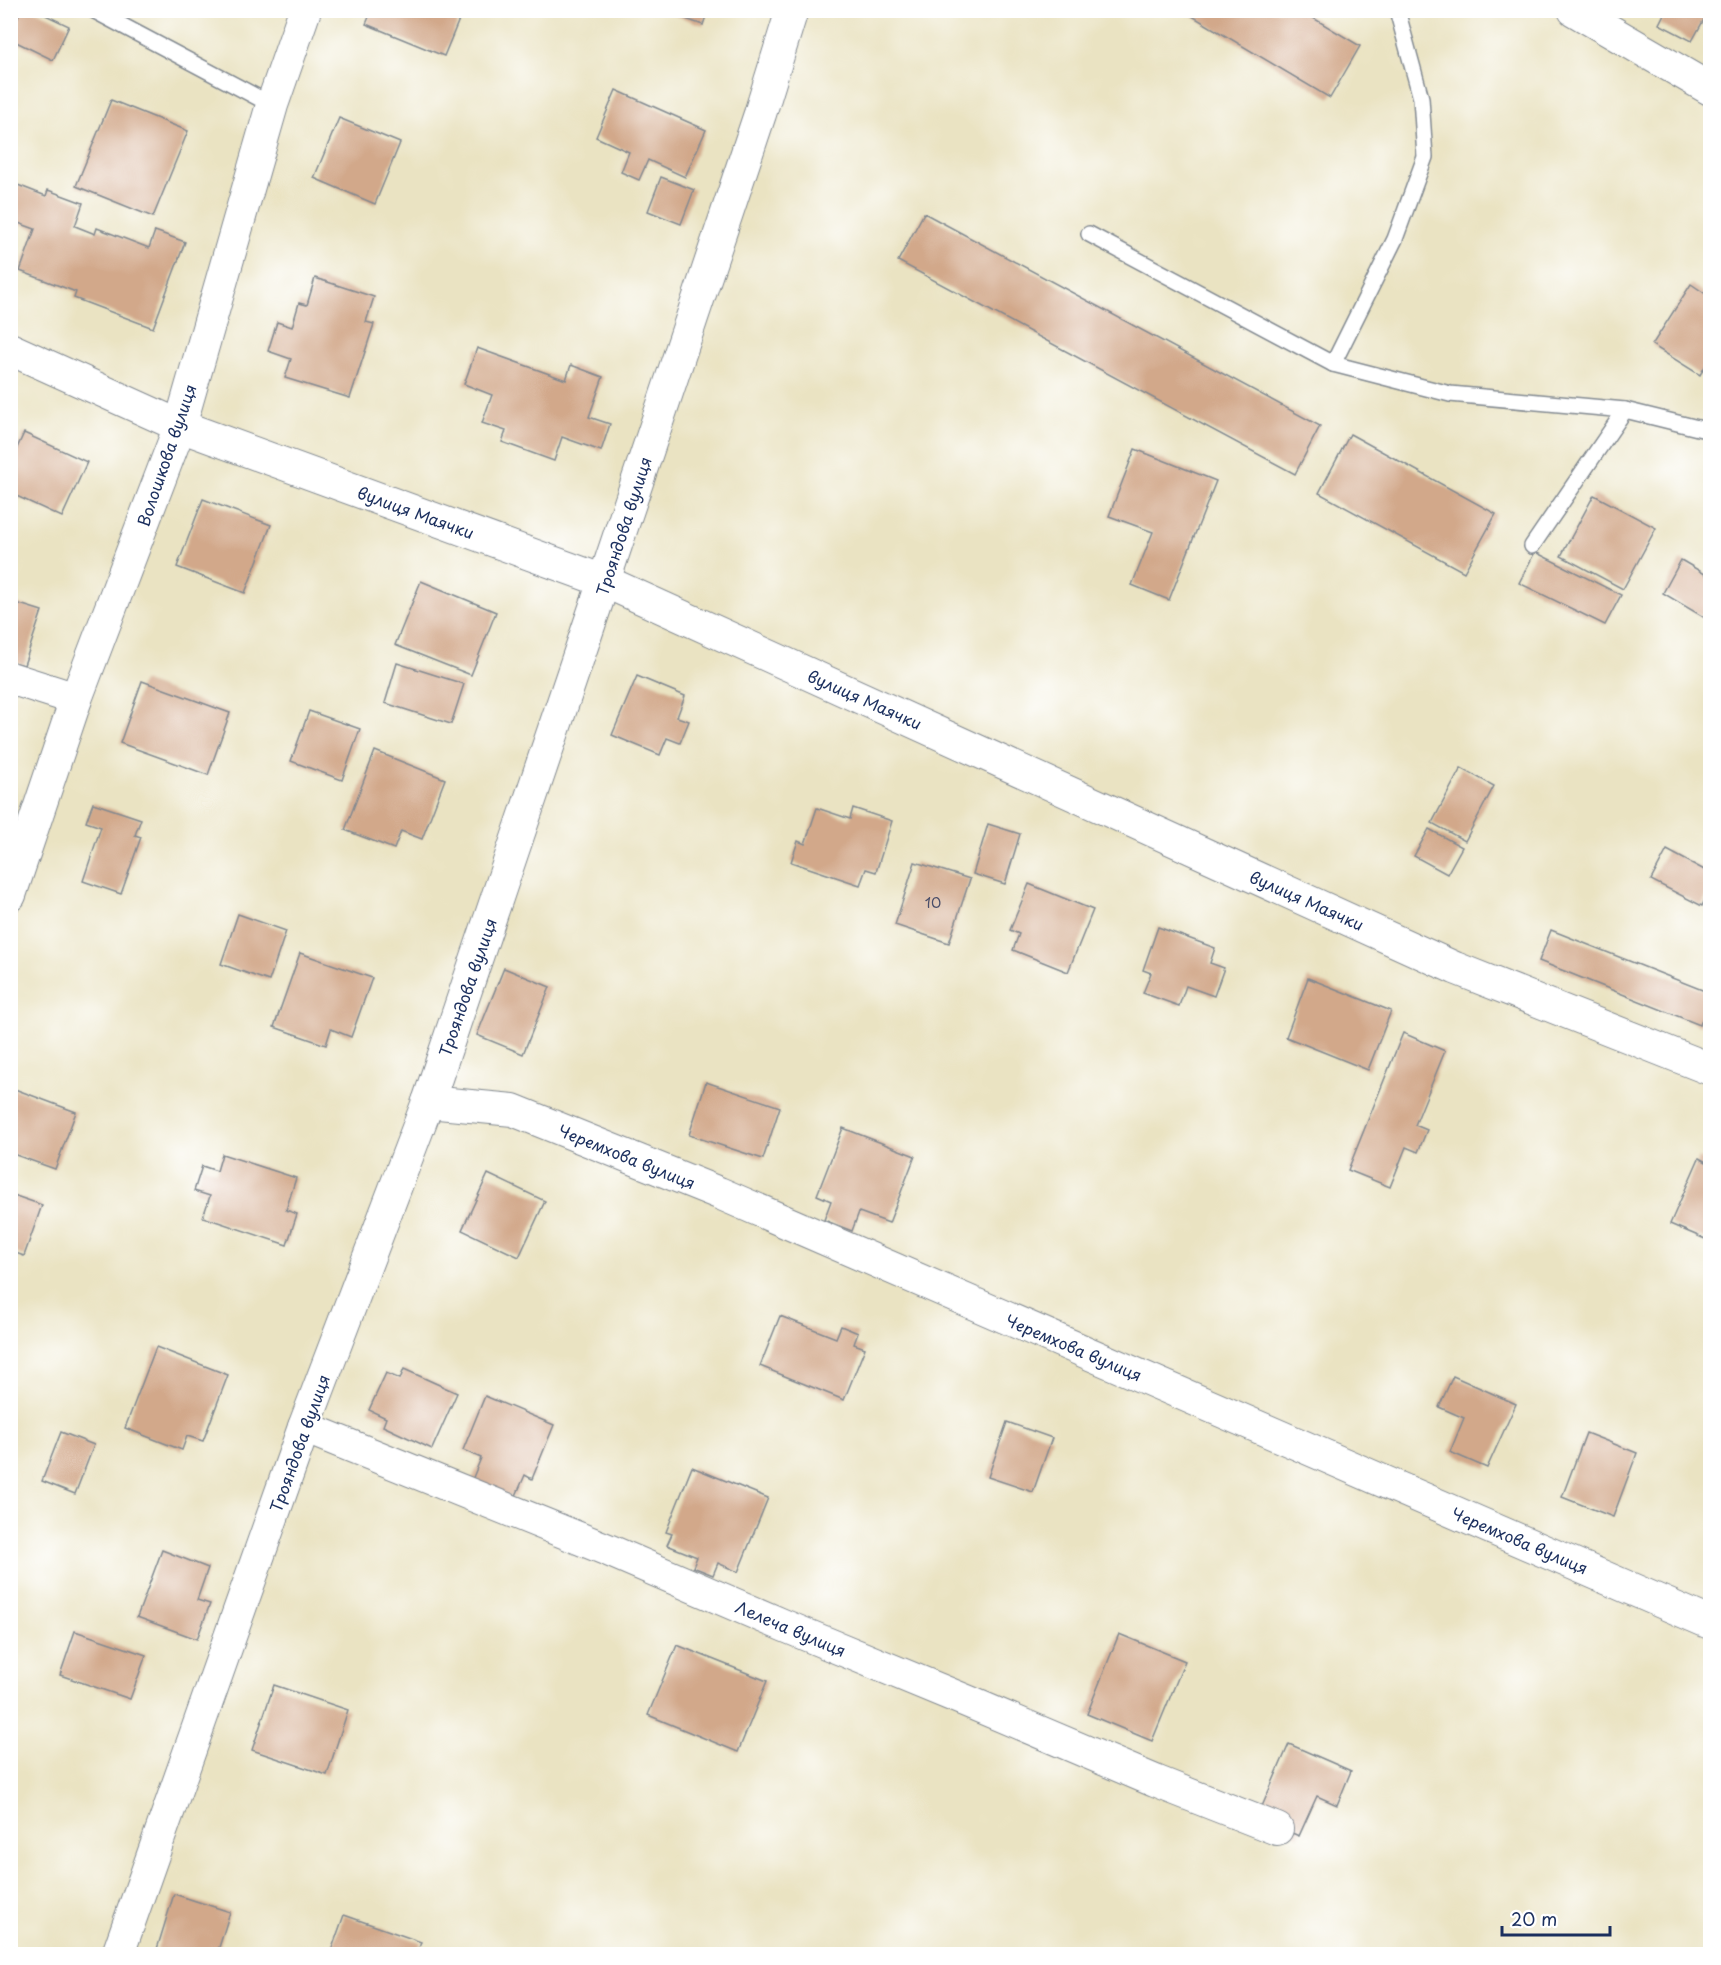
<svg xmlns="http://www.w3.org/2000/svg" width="1721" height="1965" font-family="'Playpen Sans',sans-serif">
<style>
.building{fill:#d2a88a}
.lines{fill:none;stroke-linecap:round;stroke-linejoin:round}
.lane-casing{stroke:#828990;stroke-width:18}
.street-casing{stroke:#828990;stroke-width:34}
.lane{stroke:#fff;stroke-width:15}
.street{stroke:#fff;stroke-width:32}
.labels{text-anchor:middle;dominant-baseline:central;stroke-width:4.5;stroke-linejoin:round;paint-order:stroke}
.number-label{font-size:14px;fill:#494d69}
.street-label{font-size:16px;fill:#1b2f5e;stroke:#fff}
</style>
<rect width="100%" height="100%" fill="#fff"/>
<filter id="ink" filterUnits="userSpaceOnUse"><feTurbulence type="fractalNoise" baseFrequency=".0167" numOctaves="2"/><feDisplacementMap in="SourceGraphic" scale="12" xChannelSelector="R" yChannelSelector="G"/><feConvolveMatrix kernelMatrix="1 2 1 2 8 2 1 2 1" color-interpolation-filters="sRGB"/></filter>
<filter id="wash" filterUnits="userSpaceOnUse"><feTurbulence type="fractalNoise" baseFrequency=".008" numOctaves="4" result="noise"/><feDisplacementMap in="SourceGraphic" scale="24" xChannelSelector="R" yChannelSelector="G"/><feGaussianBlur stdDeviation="1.35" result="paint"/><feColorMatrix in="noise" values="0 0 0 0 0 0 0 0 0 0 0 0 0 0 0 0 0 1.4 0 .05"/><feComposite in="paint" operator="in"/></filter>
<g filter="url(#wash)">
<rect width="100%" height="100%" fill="#eae3c2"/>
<g id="blocks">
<g class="building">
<polygon points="21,10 35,10 69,26 53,60 10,39 10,34"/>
<polygon points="372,10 463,10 444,56 366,24"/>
<polygon points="660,10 708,10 703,25"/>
<polygon points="1182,10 1300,10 1360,46 1330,98"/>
<polygon points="1666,10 1704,10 1708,12 1692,41 1659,24"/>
<polygon points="616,90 706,130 685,177 648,160 639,180 621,172 629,152 596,137"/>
<polygon points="111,100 188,131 153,217 76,186"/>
<polygon points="339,118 400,143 375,204 314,178"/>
<polygon points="661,177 694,190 681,224 648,211"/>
<polygon points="10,182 46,196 48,190 83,203 75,226 95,234 97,228 149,248 155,231 185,242 153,328 74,298 76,292 20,271 35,229 10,220"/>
<polygon points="924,213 1320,426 1295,474 898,261"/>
<polygon points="315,278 374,297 366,322 374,324 350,398 285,378 291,359 268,351 277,322 292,327 299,303 307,305"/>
<polygon points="1691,284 1710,297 1710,358 1700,375 1652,345"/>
<polygon points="477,348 566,380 571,365 603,377 589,417 610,424 601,451 562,437 554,461 502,442 506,431 482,423 492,395 464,384"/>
<polygon points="24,433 87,462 62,517 10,493 10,463"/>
<polygon points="1350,434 1496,514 1464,572 1319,493"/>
<polygon points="1135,449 1216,481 1169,600 1132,585 1153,532 1109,516"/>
<polygon points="1594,495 1656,528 1623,589 1561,556"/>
<polygon points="203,499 271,525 245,593 177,567"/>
<polygon points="1535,552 1621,595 1605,625 1519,583"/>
<polygon points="1681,560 1710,577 1710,621 1663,593"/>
<polygon points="421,581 496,612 471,675 395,645"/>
<polygon points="10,601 42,611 24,665 10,661"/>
<polygon points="397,663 464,684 451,724 385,703"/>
<polygon points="637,676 685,696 677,717 689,721 680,743 667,738 660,755 612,735"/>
<polygon points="142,681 230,713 208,775 120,743"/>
<polygon points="309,711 360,729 342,780 291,761"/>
<polygon points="375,751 445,779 422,839 401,831 394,849 345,830"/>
<polygon points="1461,768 1494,786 1465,841 1432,823"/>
<polygon points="93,803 141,819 135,835 141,837 121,894 83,881 101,827 86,822"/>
<polygon points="817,808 850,819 853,808 892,821 876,872 866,869 860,885 791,862 798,841 805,844"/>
<polygon points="988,824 1020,834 1005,884 973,874"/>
<polygon points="1429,829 1462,847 1447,874 1414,856"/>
<polygon points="1667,850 1710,873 1710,889 1702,906 1651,880"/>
<polygon points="915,862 970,879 949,943 895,925"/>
<polygon points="1029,884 1093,910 1068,972 1013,950 1019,934 1010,930"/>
<polygon points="238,914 286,931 269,981 221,964"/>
<polygon points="1158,927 1215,948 1210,963 1224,968 1214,996 1186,986 1179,1006 1143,993 1151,973 1143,970"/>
<polygon points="1551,930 1710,993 1710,999 1700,1025 1539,961"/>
<polygon points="300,953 372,978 351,1037 331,1029 326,1045 274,1027"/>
<polygon points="504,968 550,987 523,1054 477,1035"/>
<polygon points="1308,978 1391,1011 1368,1070 1286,1037"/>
<polygon points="1403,1033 1445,1051 1415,1125 1427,1130 1418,1152 1406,1147 1390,1187 1348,1170"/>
<polygon points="706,1082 780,1107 763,1159 689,1135"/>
<polygon points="12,1088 76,1112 55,1169 10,1153 10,1094"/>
<polygon points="843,1128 915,1156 889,1223 859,1212 852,1231 824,1220 831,1201 817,1195"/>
<polygon points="222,1154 296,1178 286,1210 297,1214 287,1245 203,1217 210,1196 194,1191 202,1166 217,1171"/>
<polygon points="1699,1158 1710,1164 1710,1241 1670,1224"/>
<polygon points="488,1174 545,1201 519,1257 462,1230"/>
<polygon points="10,1194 42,1205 24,1256 10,1251"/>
<polygon points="780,1316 836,1338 841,1326 858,1333 854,1344 865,1348 844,1400 760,1366"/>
<polygon points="156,1347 228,1375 203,1441 187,1436 182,1450 125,1428"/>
<polygon points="404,1369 457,1393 432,1449 383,1426 386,1418 369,1410 386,1373 400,1379"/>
<polygon points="1453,1376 1516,1404 1487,1468 1450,1452 1464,1418 1439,1407"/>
<polygon points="485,1396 554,1425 532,1479 525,1475 515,1498 472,1480 481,1458 463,1450"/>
<polygon points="1007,1422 1052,1438 1033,1492 988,1477"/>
<polygon points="61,1432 94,1445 75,1494 42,1481"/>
<polygon points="1586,1433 1637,1453 1613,1517 1562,1497"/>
<polygon points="692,1467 768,1498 738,1572 718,1563 713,1575 693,1567 697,1557 667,1545 672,1534 666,1532"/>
<polygon points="162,1550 208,1568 197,1600 210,1604 197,1639 137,1617"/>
<polygon points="75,1631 146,1655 130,1699 60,1675"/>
<polygon points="1119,1634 1185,1661 1152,1741 1087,1714"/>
<polygon points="677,1645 767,1681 738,1752 648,1715"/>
<polygon points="274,1685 348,1710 327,1775 252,1750"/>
<polygon points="1289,1744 1351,1771 1337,1805 1317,1796 1299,1836 1257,1818"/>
<polygon points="174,1894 230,1912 217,1954 174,1954 157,1949"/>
<polygon points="344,1915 421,1942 417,1954 330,1954"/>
</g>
</g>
</g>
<g filter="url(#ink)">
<use href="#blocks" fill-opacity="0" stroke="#828990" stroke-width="1.5"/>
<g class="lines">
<g class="lane-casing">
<g id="lane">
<polyline points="93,10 272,105"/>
<polyline points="1089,234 1333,364 1395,239 1425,157 1421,98 1397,10"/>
<polyline points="1333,364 1450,394 1625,410"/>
<polyline points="1532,546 1625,410 1710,431"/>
</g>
</g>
<g class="street-casing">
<g id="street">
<polyline points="1574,10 1710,89"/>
<polyline points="10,349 180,426 604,581 1455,968 1710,1069"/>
<polyline points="10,678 76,699"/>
<polyline points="10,895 76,699 180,426 272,105 305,10"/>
<polyline points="428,1102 513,1110 719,1193 1710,1623"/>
<polyline points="304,1427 608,1550 785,1626 969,1702 1155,1781 1277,1829"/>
<polyline points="118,1954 304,1427 428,1102 604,581 760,114 792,10"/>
</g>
</g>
<use href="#lane" class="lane"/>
<use href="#street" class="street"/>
</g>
</g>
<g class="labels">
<g class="number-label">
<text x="933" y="902">10</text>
</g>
<g class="street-label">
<text transform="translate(166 455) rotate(-71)">Волошкова вулиця</text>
<text transform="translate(416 512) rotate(20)">вулиця Маячки</text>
<text transform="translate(623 526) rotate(-72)">Трояндова вулиця</text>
<text transform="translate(865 699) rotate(24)">вулиця Маячки</text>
<text transform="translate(1307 900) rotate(24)">вулиця Маячки</text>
<text transform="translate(467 987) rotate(-71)">Трояндова вулиця</text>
<text transform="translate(627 1156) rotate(22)">Черемхова вулиця</text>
<text transform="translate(1074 1347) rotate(23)">Черемхова вулиця</text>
<text transform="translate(299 1443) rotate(-70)">Трояндова вулиця</text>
<text transform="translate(1520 1540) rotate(23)">Черемхова вулиця</text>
<text transform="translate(791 1628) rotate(23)">Лелеча вулиця</text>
</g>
</g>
<rect width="1721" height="1965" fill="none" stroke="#fff" stroke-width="36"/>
<path d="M1502 1926v9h108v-9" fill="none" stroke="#1b2f5e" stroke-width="3"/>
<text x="1511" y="1926" font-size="18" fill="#1b2f5e" stroke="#ffffff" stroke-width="4.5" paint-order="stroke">20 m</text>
</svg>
